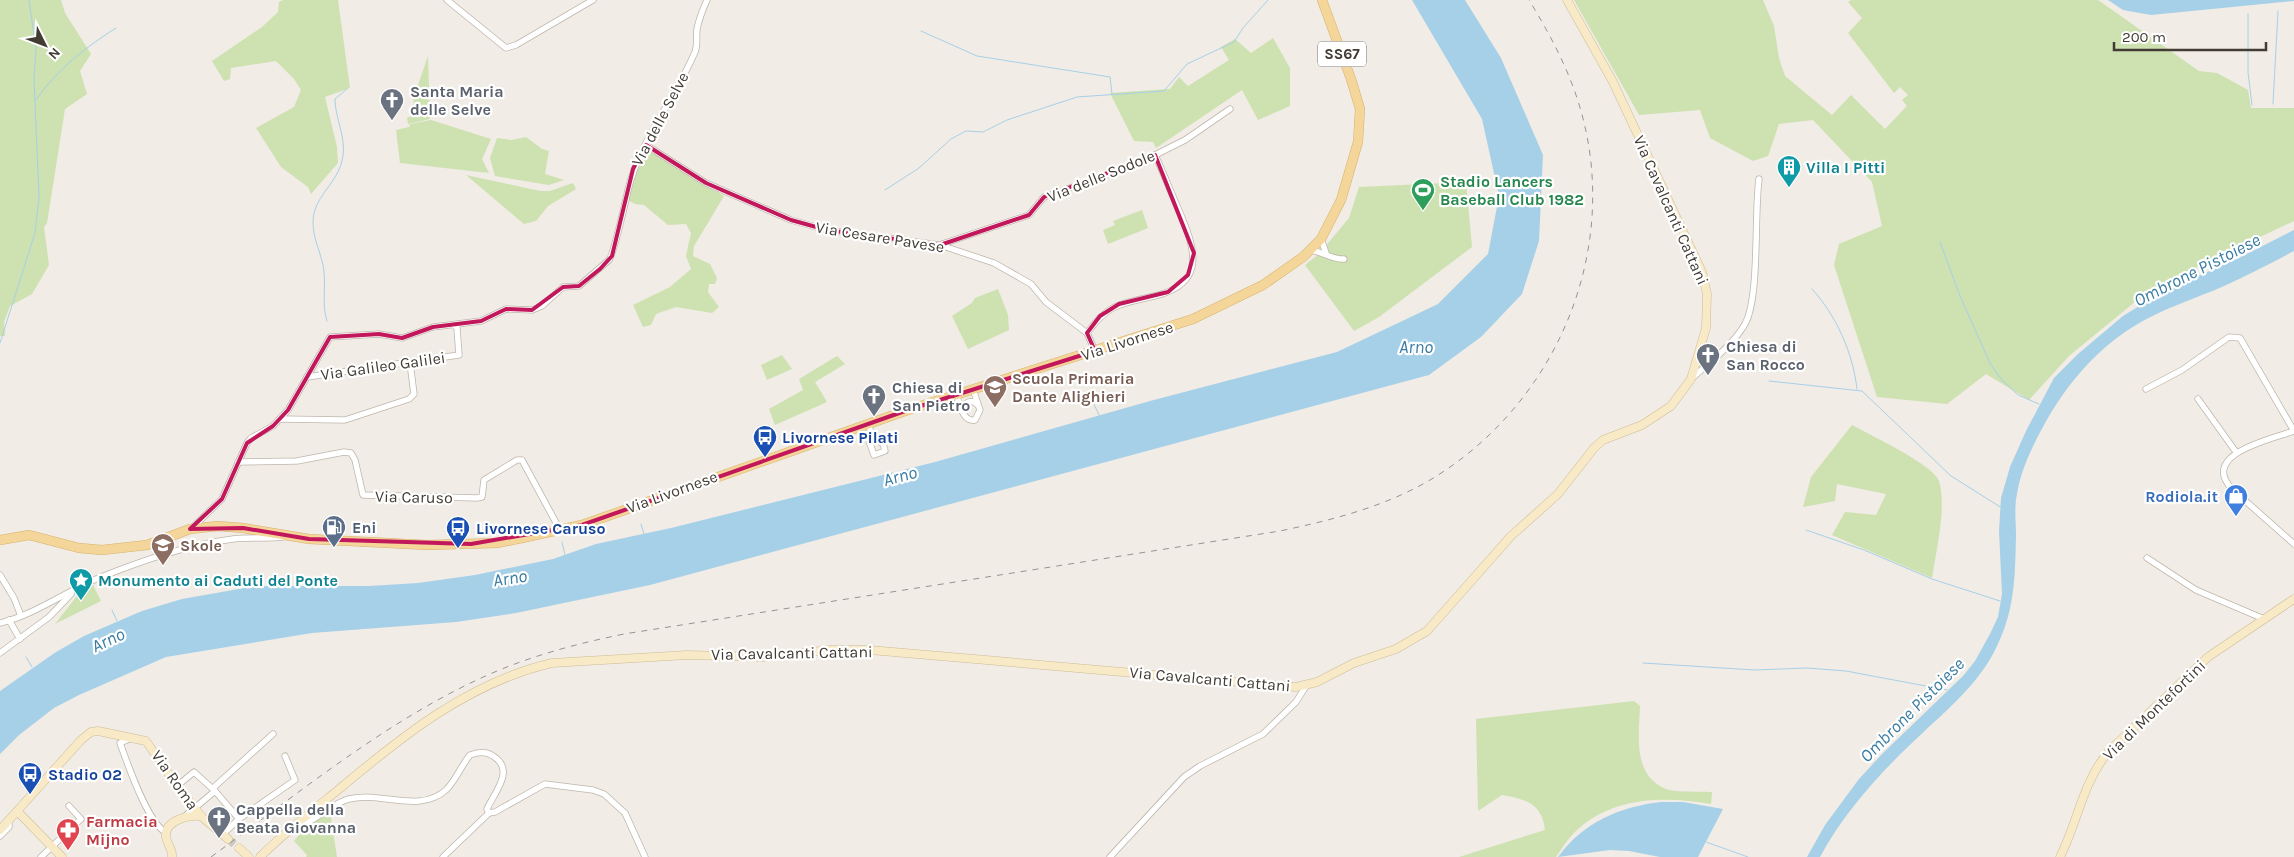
<svg xmlns="http://www.w3.org/2000/svg" width="2294" height="857" font-family="Karla,sans-serif">
<style>
.green{fill:#cee1b1}
.water{fill:#a6d0e8}
.lines{fill:none;stroke-linecap:round;stroke-linejoin:round}
.stream{stroke:#a6d0e8;stroke-width:1}
.secondary-tunnel{stroke:#cec9c2;stroke-width:8;stroke-dasharray:8 4;stroke-linecap:butt}
.street-casing{stroke:#beb6ab;stroke-width:7}
.secondary-casing{stroke:#ccbc98;stroke-width:9}
.primary-casing{stroke:#d7b26c;stroke-width:10}
.street{stroke:#fff;stroke-width:5.5}
.secondary{stroke:#f9eac7;stroke-width:8}
.primary{stroke:#f4d69a;stroke-width:9}
.rail{stroke:#949494;stroke-width:1;stroke-dasharray:6 6;stroke-linecap:butt}
.marked{fill:none;stroke:#c2185b;stroke-width:4;stroke-linejoin:round}
.labels{text-anchor:middle;dominant-baseline:central;stroke-width:4.5;stroke-linejoin:round;paint-order:stroke}
.shield{fill:#fff;stroke:#7b7672;stroke-width:1}
.shield-label{font-size:15px;font-weight:bold;fill:#423c35}
.worship-label{font-size:16px;font-weight:bold;fill:#5b616d;stroke:#fff;text-anchor:start}
.street-label{font-size:16px;fill:#423c35;stroke:#fff}
.culture-label{font-size:16px;font-weight:bold;fill:#0d838f;stroke:#fff;text-anchor:start}
.leisure-label{font-size:16px;font-weight:bold;fill:#27864d;stroke:#fff;text-anchor:start}
.education-label{font-size:16px;font-weight:bold;fill:#785e54;stroke:#fff;text-anchor:start}
.transit-label{font-size:16px;font-weight:bold;fill:#164399;stroke:#fff;text-anchor:start}
.shop-label{font-size:16px;font-weight:bold;fill:#366cbe;stroke:#fff;text-anchor:end}
.service-label{font-size:16px;font-weight:bold;fill:#4e5e75;stroke:#fff;text-anchor:start}
.health-label{font-size:16px;font-weight:bold;fill:#be3a42;stroke:#fff;text-anchor:start}
.water-label{font-size:18px;font-style:italic;fill:#397ca3;stroke:#fff}
</style>
<rect width="100%" height="100%" fill="#f1ece5"/>
<g class="green">
<polygon points="0,0 61,0 65,13 91,54 80,71 87,94 65,109 47,223 44,227 49,265 32,294 10,306 4,322 5,336 0,336"/>
<polygon points="283,0 338,0 350,88 325,97 337,147 338,163 311,194 308,187 281,167 256,128 294,107 301,90 294,79 276,61 231,68 230,79 224,81 212,61 262,27 278,12 279,2"/>
<polygon points="1574,0 1763,0 1774,26 1779,58 1785,76 1832,115 1851,95 1885,129 1907,106 1902,100 1908,95 1900,87 1894,93 1848,33 1862,18 1848,2 1851,0 2098,0 2199,71 2217,73 2248,90 2251,108 2294,108 2294,221 2201,265 2136,301 2069,356 2029,400 1986,374 1947,404 1877,397 1834,265 1839,244 1882,226 1872,182 1813,120 1779,124 1768,156 1753,161 1710,138 1700,110 1639,115"/>
<polygon points="1273,38 1290,68 1290,106 1258,120 1242,90 1156,148 1153,142 1134,141 1110,93 1170,89 1179,77 1188,86 1229,60 1221,47 1235,39 1251,53"/>
<polygon points="428,56 430,119 408,124 407,118 412,116 411,106 414,105 413,92 417,88"/>
<polygon points="431,120 491,139 482,159 489,173 400,163 396,130 409,127 410,124"/>
<polygon points="526,137 542,149 549,151 545,174 564,180 549,185 495,176 490,158 497,138 511,140"/>
<polygon points="646,145 689,173 688,176 724,196 694,246 693,256 710,264 717,278 715,284 709,284 708,292 719,307 712,313 676,307 656,314 651,325 643,327 633,305 670,287 691,269 686,256 691,233 686,224 668,225 644,205 635,204 626,199"/>
<polygon points="466,175 540,191 550,191 573,183 576,189 548,206 536,221 524,224"/>
<polygon points="1466,182 1472,247 1379,317 1354,331 1305,265 1319,254 1349,218 1359,187"/>
<polygon points="1142,210 1148,228 1108,244 1103,230 1115,225 1113,221"/>
<polygon points="998,289 1008,315 1009,330 968,349 952,316 972,303 975,298"/>
<polygon points="782,355 792,369 767,380 761,365"/>
<polygon points="837,356 845,364 815,382 827,402 775,425 769,409 803,390 799,379"/>
<path d="M1852 425C1870 435 1934 465 1939 481 1947 507 1936 551 1932 578L1832 535 1845 512 1876 515 1886 494 1837 484 1835 501 1803 507 1811 477Z"/>
<polygon points="92,583 101,601 55,624 80,592"/>
<path d="M1634 701 1640 706C1639 735 1632 775 1666 789 1676 793 1700 791 1712 792L1711 804C1666 796 1613 796 1577 830 1569 837 1562 848 1556 857H1459L1545 830C1542 803 1525 799 1502 795L1478 811 1476 719Z"/>
<polygon points="330,812 337,857 306,857 307,855 294,841 304,829"/>
</g>
<g class="water">
<polygon points="1412,0 1465,0 1501,58 1543,155 1539,241 1522,294 1481,337 1429,375 650,585 516,613 456,622 312,633 166,657 79,695 54,708 19,735 0,754 0,691 56,652 84,636 142,611 182,599 256,586 369,586 418,583 475,575 553,559 596,544 671,528 935,462 1150,401 1337,352 1438,304 1488,254 1499,196 1482,119"/>
<polygon points="2108,0 2294,0 2294,1 2151,15 2123,10"/>
<path d="M2294 230V251C2271 263 2248 275 2224 286 2197 298 2167 307 2141 322 2099 346 2067 383 2044 425 2032 447 2021 469 2017 494 2014 507 2016 522 2016 535 2015 580 2015 613 1993 654 1974 689 1941 715 1913 742 1878 775 1843 814 1820 857H1807L1825 825 1859 779 1882 754 1963 676 1975 661 1990 634 1998 617 2002 594 1999 531 2001 498 2010 467 2026 431 2054 378 2078 354 2123 316 2162 292 2237 259Z"/>
<path d="M1661 802H1683L1723 809 1698 857H1660L1629 851 1610 850 1558 857C1584 822 1619 807 1661 802Z"/>
</g>
<g class="lines">
<g class="stream">
<polyline points="2248,14 2248,72 2252,105"/>
<polyline points="921,31 977,56 1110,77 1112,94"/>
<path d="M36 100C56 70 86 47 116 28"/>
<polyline points="2273,104 2278,11"/>
<polyline points="885,190 919,168 951,139 966,131 983,132 1007,120 1077,97 1164,91 1187,64 1234,42 1243,28 1268,0"/>
<polyline points="1940,242 1960,296 1990,363 2001,379 2018,395 2039,404"/>
<path d="M1812 289C1836 315 1853 353 1857 389"/>
<path d="M327 321C321 303 327 284 323 265 319 247 310 232 314 213 319 192 340 180 343 156 346 137 335 118 335 99L347 89"/>
<polyline points="0,343 35,233 39,197 34,79 36,49 29,0"/>
<polyline points="1769,381 1862,391 1951,476 2002,508"/>
<polyline points="1092,400 1099,415"/>
<polyline points="641,524 644,534"/>
<polyline points="1806,530 1864,550 1932,579 2000,601"/>
<polyline points="562,542 565,555"/>
<polyline points="259,574 259,586"/>
<polyline points="112,610 117,621"/>
<polyline points="26,657 32,667"/>
<polyline points="1643,663 1755,670 1807,668 1846,671 1947,690"/>
<polyline points="1706,842 1748,857"/>
</g>
<polyline class="secondary-tunnel" points="228,839 239,848"/>
<g class="street-casing">
<g id="street">
<polyline points="447,0 506,48 516,45 593,0"/>
<polyline points="646,145 706,183 791,220 827,230 940,245 994,263 1031,284 1046,302 1087,333 1095,351"/>
<polyline points="1321,239 1326,253"/>
<polyline points="942,244 1029,215 1044,197 1107,175 1155,155 1185,140 1230,109"/>
<path d="M1311 250C1322 252 1333 260 1344 259"/>
<path d="M1087 333C1109 303 1120 304 1155 296 1209 283 1194 246 1178 208 1170 190 1163 172 1155 155"/>
<polyline points="307,377 459,355 457,328 454,325"/>
<path d="M1691 379C1709 363 1733 345 1745 324 1760 297 1754 214 1759 179"/>
<polyline points="2146,389 2182,370 2229,337 2240,338 2294,431"/>
<path d="M956 395C961 405 962 422 975 420L980 410 973 389"/>
<polyline points="2198,399 2236,452"/>
<path d="M963 412C963 405 967 400 974 402L978 405"/>
<polyline points="280,419 345,420 409,399 414,394 410,363"/>
<path d="M868 424C871 432 873 441 883 443L885 451 874 455 869 441 872 435"/>
<path d="M2294 431C2272 439 2199 454 2232 489L2294 544"/>
<polyline points="238,462 297,461 344,452 351,453 355,460 363,495 477,498 482,497 484,480 517,460 522,460 560,530"/>
<path d="M192 528 222 499 247 443 251 438 273 426 288 410 330 337 379 334 402 338 433 327 481 321 506 309 532 310 542 306 563 287 579 286 609 260C613 256 626 200 628 190 640 140 675 99 695 52 698 44 696 37 697 29 699 19 703 9 707 0"/>
<polyline points="2147,558 2196,590 2264,619"/>
<polyline points="0,575 14,598 21,616"/>
<polyline points="9,620 20,639"/>
<path d="M0 623C37 614 66 591 101 577 144 560 187 545 233 539 250 537 266 539 283 537"/>
<polyline points="0,653 49,617 71,594"/>
<path d="M131 738 120 743C127 762 148 825 167 833"/>
<polyline points="177,786 194,772 215,791 184,817"/>
<polyline points="213,788 273,734"/>
<polyline points="215,791 239,819"/>
<polyline points="489,813 495,812 545,784 593,790 604,794 625,813 645,857"/>
<path d="M294 826C314 825 329 804 349 799 381 791 419 814 446 790 456 780 461 766 470 755 478 752 486 751 493 756 516 770 494 793 487 809L489 813 443 857"/>
<polyline points="222,835 239,819 295,780 285,756"/>
<polyline points="0,836 9,827 9,821"/>
<polyline points="41,857 81,819 69,806"/>
<polyline points="1110,857 1184,777 1200,766 1263,734 1296,702 1306,686"/>
</g>
</g>
<g class="secondary-casing">
<g id="secondary">
<polyline points="18,812 62,857"/>
<polyline points="0,830 81,740 91,732 98,731 146,741 177,786 201,816 228,839"/>
<polyline points="239,848 249,857"/>
<path d="M172 857C173 849 167 845 166 837 164 820 189 815 201 816"/>
<path d="M260 857C284 833 311 812 338 790 401 737 469 682 552 663L687 655 763 657 830 650H870L1296 687 1317 682 1354 663 1396 649 1427 631 1511 536 1558 494 1594 448 1603 440 1642 425 1671 406 1691 379 1706 328 1707 294 1702 272 1613 82 1567 0"/>
<path d="M2060 857C2078 822 2082 783 2109 751L2208 657 2294 599"/>
</g>
</g>
<g class="primary-casing">
<polyline id="primary" points="0,540 29,535 79,548 102,550 147,545 190,529 218,526 243,528 309,539 427,545 497,543 522,538 582,525 905,411 1193,319 1263,285 1303,257 1321,239 1341,200 1358,142 1360,109 1351,79 1322,0"/>
</g>
<use href="#street" class="street"/>
<use href="#secondary" class="secondary"/>
<use href="#primary" class="primary"/>
<path class="rail" d="M211 857C300 792 395 714 497 671 538 654 580 643 624 634L1280 531C1332 520 1384 507 1430 480 1564 400 1629 232 1572 84 1561 55 1545 26 1529 0"/>
</g>
<path class="marked" d="M646 145 706 183 791 220 827 230 940 245 1029 215 1044 197 1155 155 1194 253 1188 275 1168 292 1119 304 1100 316 1087 333 1095 351 905 411 582 525 471 544 309 539 243 528 190 529 222 499 247 443 273 426 288 410 330 337 379 334 402 338 433 327 481 321 506 309 532 310 563 287 579 286 600 269 612 256 633 169Z"/>
<defs>
<g id="church-pin" transform="scale(1.25)"><path d="M0 17L-7.5 6A9.5 9.5 0 1 1 7.5 6Z" fill="#6b7280" stroke="#fff"/><path d="M-1.2-6h2.4v3.5h3.3v2.4h-3.3V6h-2.4V-.1h-3.3v-2.4h3.3Z" fill="#fff"/></g>
<g id="building-pin" transform="scale(1.25)"><path d="M0 17L-7.5 6A9.5 9.5 0 1 1 7.5 6Z" fill="#0f9aa8" stroke="#fff"/><path d="M-4-6H4V6H1V3H-1V6H-4ZM-2.5-4.3h1.7v1.8h-1.7ZM.8-4.3h1.7v1.8H.8ZM-2.5-1h1.7V.8h-1.7ZM.8-1h1.7V.8H.8Z" fill="#fff"/></g>
<g id="stadium-pin" transform="scale(1.25)"><path d="M0 17L-7.5 6A9.5 9.5 0 1 1 7.5 6Z" fill="#2e9e5b" stroke="#fff"/><path d="M0-5a6.5 5 0 1 0 0 10a6.5 5 0 1 0 0-10ZM-3.5-1.8h7v3.6h-7Z" fill="#fff"/></g>
<g id="school-pin" transform="scale(1.25)"><path d="M0 17L-7.5 6A9.5 9.5 0 1 1 7.5 6Z" fill="#8d6e63" stroke="#fff"/><path d="M0-5L7-2L0 1L-7-2ZM-4 1L0 2.5L4 1V4Q0 6-4 4Z" fill="#fff"/></g>
<g id="bus-pin" transform="scale(1.25)"><path d="M0 17L-7.5 6A9.5 9.5 0 1 1 7.5 6Z" fill="#1a4fb4" stroke="#fff"/><path d="M-5-6H5V4H4V6H2V4H-2V6H-4V4H-5ZM-3.5-4V0h7V-4ZM-3.5 1.2v1.5H-2V1.2ZM2 1.2v1.5H3.5V1.2Z" fill="#fff"/></g>
<g id="shop-pin" transform="scale(1.25)"><path d="M0 17L-7.5 6A9.5 9.5 0 1 1 7.5 6Z" fill="#3f7fe0" stroke="#fff"/><path d="M-5-2.5h2.3a2.7 3.5 0 0 1 5.4 0H5L5.5 6h-11ZM-1.5-2.5h3a1.5 2.3 0 0 0-3 0Z" fill="#fff"/></g>
<g id="fuel-pin" transform="scale(1.25)"><path d="M0 17L-7.5 6A9.5 9.5 0 1 1 7.5 6Z" fill="#5c6f8a" stroke="#fff"/><path d="M-5.5-6h7V0h2V4h1.3V-2.5L3-4.5l.8-.8L6-3V5H2.5V1h-1V6h-7ZM-4.2-4.7v3.2H.2V-4.7Z" fill="#fff"/></g>
<g id="sight-pin" transform="scale(1.25)"><path d="M0 17L-7.5 6A9.5 9.5 0 1 1 7.5 6Z" fill="#0f9aa8" stroke="#fff"/><path d="M0-6L1.8-2.2L6-1.7L2.9 1.2L3.7 5.4L0 3.3L-3.7 5.4L-2.9 1.2L-6-1.7L-1.8-2.2Z" fill="#fff"/></g>
<g id="pharmacy-pin" transform="scale(1.25)"><path d="M0 17L-7.5 6A9.5 9.5 0 1 1 7.5 6Z" fill="#e0444e" stroke="#fff"/><path d="M-2-6h4v4h4v4h-4v4h-4v-4h-4v-4h4Z" fill="#fff"/></g>
</defs>
<g fill-rule="evenodd">
<use href="#church-pin" x="392" y="100"/>
<use href="#building-pin" x="1789" y="167"/>
<use href="#stadium-pin" x="1423" y="190"/>
<use href="#church-pin" x="1708" y="355"/>
<use href="#school-pin" x="995" y="387"/>
<use href="#church-pin" x="874" y="396"/>
<use href="#bus-pin" x="765" y="437"/>
<use href="#shop-pin" x="2236" y="496"/>
<use href="#fuel-pin" x="334" y="527"/>
<use href="#bus-pin" x="458" y="528"/>
<use href="#school-pin" x="163" y="545"/>
<use href="#sight-pin" x="81" y="580"/>
<use href="#bus-pin" x="30" y="774"/>
<use href="#church-pin" x="219" y="818"/>
<use href="#pharmacy-pin" x="68" y="830"/>
</g>
<g class="labels">
<rect class="shield" x="1318" y="41.5" width="48" height="25" rx="4"/>
<g class="shield-label">
<text x="1342" y="54">SS67</text>
</g>
<g class="worship-label">
<text x="410" y="91">Santa Maria<tspan x="410" dy="18">delle Selve</tspan></text>
<text x="1726" y="346">Chiesa di<tspan x="1726" dy="18">San Rocco</tspan></text>
<text x="892" y="387">Chiesa di<tspan x="892" dy="18">San Pietro</tspan></text>
<text x="236" y="809">Cappella della<tspan x="236" dy="18">Beata Giovanna</tspan></text>
</g>
<g class="street-label">
<text transform="translate(660 119) rotate(-62)">Via delle Selve</text>
<text transform="translate(1101 176) rotate(-22)">Via delle Sodole</text>
<text transform="translate(1671 210) rotate(66)">Via Cavalcanti Cattani</text>
<text transform="translate(880 237) rotate(9)">Via Cesare Pavese</text>
<text transform="translate(1127 341) rotate(-18)">Via Livornese</text>
<text transform="translate(383 366) rotate(-8)">Via Galileo Galilei</text>
<text transform="translate(672 492) rotate(-20)">Via Livornese</text>
<text transform="translate(414 497) rotate(1)">Via Caruso</text>
<text transform="translate(792 653) rotate(-1)">Via Cavalcanti Cattani</text>
<text transform="translate(1210 679) rotate(5)">Via Cavalcanti Cattani</text>
<text transform="translate(2154 710) rotate(-44)">Via di Montefortini</text>
<text transform="translate(175 780) rotate(55)">Via Roma</text>
</g>
<g class="culture-label">
<text x="1806" y="167">Villa I Pitti</text>
<text x="98" y="580">Monumento ai Caduti del Ponte</text>
</g>
<g class="leisure-label">
<text x="1440" y="181">Stadio Lancers<tspan x="1440" dy="18">Baseball Club 1982</tspan></text>
</g>
<g class="education-label">
<text x="1012" y="378">Scuola Primaria<tspan x="1012" dy="18">Dante Alighieri</tspan></text>
<text x="180" y="545">Skole</text>
</g>
<g class="transit-label">
<text x="782" y="437">Livornese Pilati</text>
<text x="476" y="528">Livornese Caruso</text>
<text x="48" y="774">Stadio 02</text>
</g>
<g class="shop-label">
<text x="2218" y="496">Rodiola.it</text>
</g>
<g class="service-label">
<text x="352" y="527">Eni</text>
</g>
<g class="health-label">
<text x="86" y="821">Farmacia<tspan x="86" dy="18">Mijno</tspan></text>
</g>
<g class="water-label">
<text transform="translate(2197 270) rotate(-27)">Ombrone Pistoiese</text>
<text x="1416" y="347">Arno</text>
<text transform="translate(900 476) rotate(-15)">Arno</text>
<text transform="translate(510 578) rotate(-9)">Arno</text>
<text transform="translate(108 640) rotate(-25)">Arno</text>
<text transform="translate(1912 710) rotate(-45)">Ombrone Pistoiese</text>
</g>
</g>
<g transform="translate(45 45) rotate(132)" stroke="#ffffff" stroke-width="4" paint-order="stroke">
<path d="M0-4L9 19L0 12L-9 19Z" fill="#423c35"/>
<text y="-8" font-size="14" font-weight="bold" text-anchor="middle" fill="#423c35">N</text>
</g>
<path d="M2114 42v8h152v-8" fill="none" stroke="#423c35" stroke-width="2.5"/>
<text x="2122" y="42" font-size="15" fill="#423c35" stroke="#ffffff" stroke-width="4" paint-order="stroke">200 m</text>
</svg>
